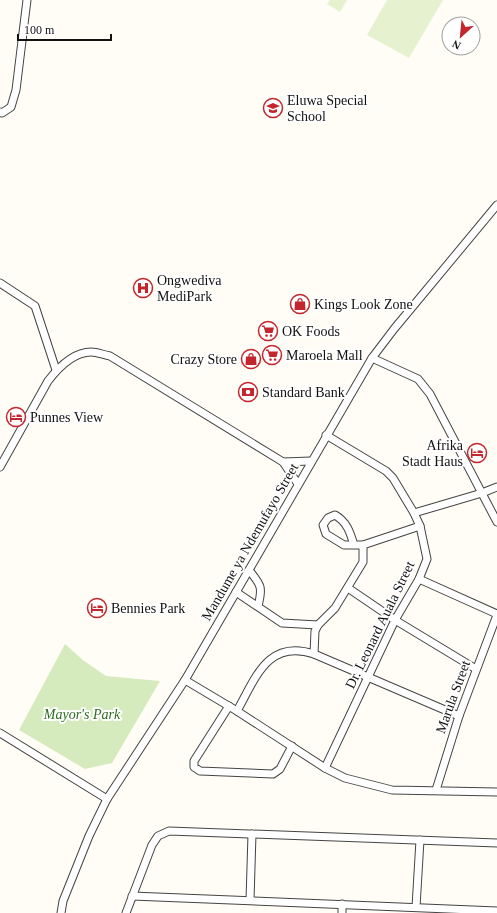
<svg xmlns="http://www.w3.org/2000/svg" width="497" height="913" font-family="Georgia,serif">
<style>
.green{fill:#d5ebbd}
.pitch{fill:#e6f2cf}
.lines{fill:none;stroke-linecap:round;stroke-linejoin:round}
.street-casing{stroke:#444;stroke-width:9}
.street{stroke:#fff;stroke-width:7}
.labels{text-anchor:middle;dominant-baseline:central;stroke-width:4;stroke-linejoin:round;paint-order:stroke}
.poi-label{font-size:14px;fill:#111;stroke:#fff;text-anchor:start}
.street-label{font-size:14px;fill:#111;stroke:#fff}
.park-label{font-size:14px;font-style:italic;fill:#2f6b1f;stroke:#fff}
</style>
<rect width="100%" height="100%" fill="#fffdf5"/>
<polygon class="green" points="65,644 84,661 106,676 160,681 112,763 85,769 19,730"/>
<g class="pitch">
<polygon points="330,0 347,0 340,12 327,4"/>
<polygon points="387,0 443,0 409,58 367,35"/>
</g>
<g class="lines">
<g class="street-casing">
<g id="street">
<polyline points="0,112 2,113 11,107 16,90 27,0"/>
<polyline points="0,283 35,306 56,370"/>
<polyline points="372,358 418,379 430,394 497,522"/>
<polyline points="283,462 311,461"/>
<path d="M0 467 48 381C58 368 73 352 91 352 97 352 104 355 110 356L283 462 298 484"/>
<polyline points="414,513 482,493 497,487"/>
<path d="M354 545C350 532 347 522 335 515L328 518 323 525 326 534 344 545H363L420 526"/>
<path d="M249 570C261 585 263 587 258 606"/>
<polyline points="419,579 497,614"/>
<polyline points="348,588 395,620 476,669"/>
<polyline points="236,592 282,623 318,625"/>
<polyline points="314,654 315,631 318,625 335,608 363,562 363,545"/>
<polyline points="185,680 237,711 325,768 345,778 392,790 497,792"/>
<polyline points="229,706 194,761 194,767 200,771 273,774 280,769 292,746"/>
<path d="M237 711C256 677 268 639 314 654L459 716"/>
<polyline points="0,733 107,799"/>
<polyline points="325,768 395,620 419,579 427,559 420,526 414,513 393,478 386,471 326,435"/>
<polyline points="436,790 459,716 497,615"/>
<polyline points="132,896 497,911"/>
<polyline points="250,900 252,834"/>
<polyline points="416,907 420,840"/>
<polyline points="61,913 63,901 89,836 107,799 185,680 372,358 394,329 497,205"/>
<polyline points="126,913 152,845 158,836 169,831 497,843"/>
<polyline points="342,913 342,904"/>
</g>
</g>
<use href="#street" class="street"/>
</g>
<defs>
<g id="school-ring" transform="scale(1)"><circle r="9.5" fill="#fff" stroke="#c4262e" stroke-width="1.5"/><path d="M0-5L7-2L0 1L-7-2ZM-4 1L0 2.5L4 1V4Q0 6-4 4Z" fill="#c4262e"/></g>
<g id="hospital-ring" transform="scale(1)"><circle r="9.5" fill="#fff" stroke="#c4262e" stroke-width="1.5"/><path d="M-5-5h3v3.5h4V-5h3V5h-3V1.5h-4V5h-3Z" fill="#c4262e"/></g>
<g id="shop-ring" transform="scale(1)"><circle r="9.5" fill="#fff" stroke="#c4262e" stroke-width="1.5"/><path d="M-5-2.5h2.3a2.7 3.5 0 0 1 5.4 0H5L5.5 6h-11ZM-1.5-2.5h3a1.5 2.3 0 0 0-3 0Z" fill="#c4262e"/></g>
<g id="supermarket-ring" transform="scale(1)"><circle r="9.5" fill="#fff" stroke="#c4262e" stroke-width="1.5"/><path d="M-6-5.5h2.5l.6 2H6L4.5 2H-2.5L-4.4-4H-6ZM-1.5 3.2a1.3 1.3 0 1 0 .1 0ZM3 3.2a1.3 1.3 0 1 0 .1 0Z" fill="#c4262e"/></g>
<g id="bank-ring" transform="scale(1)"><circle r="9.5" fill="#fff" stroke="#c4262e" stroke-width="1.5"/><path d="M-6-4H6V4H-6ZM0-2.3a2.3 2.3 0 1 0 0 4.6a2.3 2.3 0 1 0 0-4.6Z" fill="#c4262e"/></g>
<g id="hotel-ring" transform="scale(1)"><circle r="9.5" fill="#fff" stroke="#c4262e" stroke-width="1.5"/><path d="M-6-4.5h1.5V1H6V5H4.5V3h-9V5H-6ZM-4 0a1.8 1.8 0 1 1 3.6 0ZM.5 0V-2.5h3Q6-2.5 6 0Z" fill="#c4262e"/></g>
</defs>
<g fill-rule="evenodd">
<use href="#school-ring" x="273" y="108"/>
<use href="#hospital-ring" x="143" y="288"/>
<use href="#shop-ring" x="300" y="304"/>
<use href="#supermarket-ring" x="268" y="331"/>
<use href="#supermarket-ring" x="272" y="355"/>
<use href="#shop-ring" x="251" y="359"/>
<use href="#bank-ring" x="248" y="392"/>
<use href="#hotel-ring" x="16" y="417"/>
<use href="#hotel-ring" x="477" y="453"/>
<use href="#hotel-ring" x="97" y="608"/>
</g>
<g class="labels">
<g class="poi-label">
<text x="287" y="100">Eluwa Special<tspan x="287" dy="16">School</tspan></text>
<text x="157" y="280">Ongwediva<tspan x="157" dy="16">MediPark</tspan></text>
<text x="314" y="304">Kings Look Zone</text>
<text x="282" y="331">OK Foods</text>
<text x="286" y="355">Maroela Mall</text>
<text x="237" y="359" text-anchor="end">Crazy Store</text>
<text x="262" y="392">Standard Bank</text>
<text x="30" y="417">Punnes View</text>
<text x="463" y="445" text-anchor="end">Afrika<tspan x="463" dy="16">Stadt Haus</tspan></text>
<text x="111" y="608">Bennies Park</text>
</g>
<g class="street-label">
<text transform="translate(250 542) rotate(-60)">Mandume ya Ndemufayo Street</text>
<text transform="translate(380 625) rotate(-64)">Dr. Leonard Auala Street</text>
<text transform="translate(453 697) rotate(-70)">Marula Street</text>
</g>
<g class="park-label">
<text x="82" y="714">Mayor's Park</text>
</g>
</g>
<g transform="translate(461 36) rotate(207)"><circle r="19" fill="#ffffff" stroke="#a0a0a0"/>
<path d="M0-3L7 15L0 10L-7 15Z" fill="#c4262e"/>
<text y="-6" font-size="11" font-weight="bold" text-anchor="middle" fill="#111111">N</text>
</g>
<path d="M18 34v6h93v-6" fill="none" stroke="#111111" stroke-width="2"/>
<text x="24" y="34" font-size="12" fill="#111111" stroke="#ffffff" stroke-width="3" paint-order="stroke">100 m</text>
</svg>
